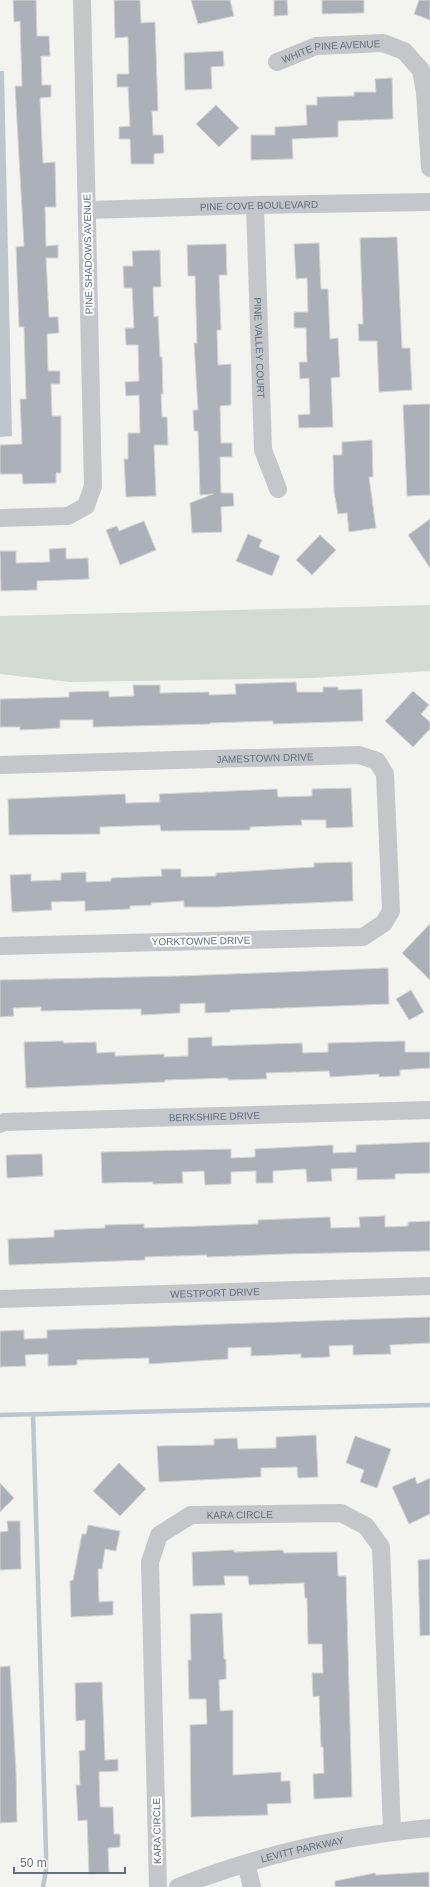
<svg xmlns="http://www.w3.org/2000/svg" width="430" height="1887" font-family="Helvetica,sans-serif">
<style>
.green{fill:#d3dbd1}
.water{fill:#bdc6cd}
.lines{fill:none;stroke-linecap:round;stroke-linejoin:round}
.stream{stroke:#bdc6cd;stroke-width:4.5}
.building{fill:#acb1b9;stroke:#d5d5d3}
.minor{stroke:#c4c6ca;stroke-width:18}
.labels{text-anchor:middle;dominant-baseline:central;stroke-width:4;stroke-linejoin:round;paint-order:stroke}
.street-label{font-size:10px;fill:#626e82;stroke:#fff}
</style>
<rect width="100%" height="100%" fill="#f3f4f0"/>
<polygon class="green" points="430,605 430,671 313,678 70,682 0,674 0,616"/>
<polygon class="water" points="0,71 4,71 12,436 0,437"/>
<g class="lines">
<g class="stream">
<polyline points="33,1414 46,1853 46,1870 43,1887"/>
<polyline points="0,1415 430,1405"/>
</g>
</g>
<g class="building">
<polygon points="13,0 36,0 37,36 49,36 50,56 41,56 42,85 51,85 51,97 40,98 43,163 55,162 56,207 45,207 46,246 58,245 58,258 46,258 49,317 58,317 59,333 47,334 48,371 60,371 60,384 51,384 52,416 61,416 61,473 56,473 56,483 23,484 22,474 0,474 0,445 22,444 20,399 26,399 24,327 19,327 16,247 24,246 15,86 22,86 20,21 14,22"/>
<polygon points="114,0 140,0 141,23 155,22 158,111 152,111 153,135 163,135 164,153 154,154 154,164 131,164 130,139 119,139 119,127 130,126 128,87 117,87 117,74 129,74 128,37 115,38"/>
<polygon points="191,0 230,0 234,16 198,24"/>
<polygon points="274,0 287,0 288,15 274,16"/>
<polygon points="322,0 364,0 364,13 322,14"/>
<polygon points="419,0 430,0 430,20 414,14"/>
<polygon points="223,51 224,66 211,67 212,89 185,90 184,53"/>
<polygon points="392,78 393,119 338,121 338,137 292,139 293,159 251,160 251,135 275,135 275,127 307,125 306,105 317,105 317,97 354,96 354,92 376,92 375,79"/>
<polygon points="216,105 239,128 219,147 196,124"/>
<polygon points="397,237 402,348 410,348 412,390 379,392 377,341 359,341 358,324 363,324 360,238"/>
<polygon points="319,243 321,289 328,289 330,339 338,338 340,377 331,378 333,427 299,428 298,415 310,414 309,378 300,379 299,362 307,362 306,328 294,328 294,312 308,312 307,278 296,279 294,244"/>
<polygon points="226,244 227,275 219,275 221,330 217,330 218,365 231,364 231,405 220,406 221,443 232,443 232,457 220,457 221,493 233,493 234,506 221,507 222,532 192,533 190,503 213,494 200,495 198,431 194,431 193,410 198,410 194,343 197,343 195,276 188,276 187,245"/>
<polygon points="160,250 161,287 153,287 154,317 158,316 160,357 162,357 163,394 161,394 162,417 167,417 168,445 154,445 156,496 126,497 124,459 128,459 128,433 140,433 139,395 126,396 125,382 139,381 138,345 126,345 125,328 134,328 132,288 124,288 123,266 133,266 132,251"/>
<polygon points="430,404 430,495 407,496 403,405"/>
<polygon points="372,440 373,477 369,477 376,528 349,532 347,513 338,514 334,492 333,455 342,455 342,442"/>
<polygon points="430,519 430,568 408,535"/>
<polygon points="144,521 156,550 120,565 106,530 117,526 119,531"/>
<polygon points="248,534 262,540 259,547 280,556 272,576 236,561"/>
<polygon points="320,535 336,550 312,575 296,560"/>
<polygon points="66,548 66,559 88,558 89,579 37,581 37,590 1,591 0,551 16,551 16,563 50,562 49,549"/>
<polygon points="296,682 297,692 323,692 323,687 338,687 338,690 362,689 363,721 273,724 273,721 210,723 210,724 93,727 93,720 60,720 60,728 44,729 20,730 20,727 0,727 0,699 69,697 69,692 109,691 109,697 134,696 133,685 160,685 160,693 209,692 209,695 236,694 235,684"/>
<polygon points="413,691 429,705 421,714 430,722 430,729 413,747 385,721"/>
<polygon points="351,788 353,827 326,828 326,820 301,820 302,825 250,827 250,830 161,831 160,825 100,827 100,834 9,835 8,799 125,794 126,803 160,802 159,794 277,789 278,797 312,796 312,789"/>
<polygon points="352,862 353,901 217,907 184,907 184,901 151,903 152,905 130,906 130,909 85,911 85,901 51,902 52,910 12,912 10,875 31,874 31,881 61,880 61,873 86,872 86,882 111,881 111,878 162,876 161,869 181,869 181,877 216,876 216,873 314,867 314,863"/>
<polygon points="430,924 430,980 402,953"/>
<polygon points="388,968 389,1004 230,1010 230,1012 205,1013 205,1003 180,1004 180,1013 141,1015 141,1009 41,1011 41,1007 13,1008 14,1016 0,1017 0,980 179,976"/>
<polygon points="411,990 424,1012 409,1020 396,999"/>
<polygon points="212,1037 212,1046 302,1043 303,1053 328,1052 328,1043 405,1041 405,1052 430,1052 430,1068 400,1070 400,1076 379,1077 379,1074 330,1077 329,1071 266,1073 267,1079 228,1080 228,1078 165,1080 165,1082 26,1088 24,1042 63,1041 64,1043 96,1042 97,1053 115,1052 115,1056 164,1054 164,1057 188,1056 188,1038"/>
<polygon points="430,1142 430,1173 395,1174 395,1179 357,1180 357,1168 331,1169 332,1181 307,1182 306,1169 273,1171 273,1183 256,1183 256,1171 231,1172 231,1184 205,1185 204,1171 182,1172 183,1183 153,1184 153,1182 102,1183 101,1152 231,1149 231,1158 255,1157 255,1149 333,1145 333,1153 356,1152 356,1145"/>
<polygon points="42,1154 43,1176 7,1178 6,1155"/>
<polygon points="385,1216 385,1227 408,1226 408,1222 430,1221 430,1251 286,1254 207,1257 207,1255 145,1257 145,1260 9,1265 8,1239 54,1237 54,1230 105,1228 105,1225 144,1224 144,1228 258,1224 258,1220 330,1217 331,1228 360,1227 359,1217"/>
<polygon points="430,1317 430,1343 390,1345 391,1354 353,1355 353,1345 329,1346 330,1357 301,1358 301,1354 251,1356 251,1347 228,1348 228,1359 149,1364 149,1358 77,1360 77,1365 48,1366 48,1354 25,1355 26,1366 0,1367 0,1331 24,1330 24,1339 47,1338 47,1330"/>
<polygon points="316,1435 318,1477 298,1478 297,1467 261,1468 261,1477 159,1482 157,1446 214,1445 214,1439 237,1438 238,1449 276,1448 276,1437"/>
<polygon points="355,1436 391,1449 377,1488 360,1482 364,1470 346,1463"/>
<polygon points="119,1463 146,1489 120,1516 93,1491"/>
<polygon points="415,1477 417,1484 430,1478 430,1514 409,1524 392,1487"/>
<polygon points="0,1483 14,1498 0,1512"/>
<polygon points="7,1521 20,1521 21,1569 0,1570 0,1532 8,1531"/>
<polygon points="88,1525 120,1531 116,1551 105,1549 102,1569 98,1569 99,1602 113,1601 113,1615 71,1617 70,1581 73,1580 82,1534 86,1534"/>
<polygon points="234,1550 234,1552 283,1550 284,1553 337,1552 338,1576 346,1576 352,1797 314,1799 313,1774 324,1773 323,1747 321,1747 319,1696 313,1697 312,1673 323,1673 322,1644 308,1644 307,1598 305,1598 304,1583 249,1585 248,1576 224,1576 225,1585 193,1586 192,1552"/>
<polygon points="430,1559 430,1635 420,1636 418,1560"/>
<polygon points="222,1613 224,1659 226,1659 226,1679 219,1680 220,1711 233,1710 233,1775 281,1772 281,1781 290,1781 291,1803 267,1804 268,1815 191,1817 190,1725 207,1724 206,1699 189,1699 188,1660 191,1660 190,1614"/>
<polygon points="10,1666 16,1771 17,1822 0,1823 0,1667"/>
<polygon points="102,1682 105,1760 118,1759 118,1771 99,1772 100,1807 113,1807 114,1834 120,1834 120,1847 108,1848 109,1873 89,1874 87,1820 78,1821 76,1785 80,1785 79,1751 85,1750 85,1720 76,1721 75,1683"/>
<polygon points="429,1872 429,1887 335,1887 335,1881 375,1873 376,1875"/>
</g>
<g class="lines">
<g class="minor">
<path id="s1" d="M277 62 316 46 383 43 404 51 421 70 425 93 430 168"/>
<path id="s2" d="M255 205 263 450 278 489"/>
<path id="s3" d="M88 210 255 205 430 202"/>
<polyline points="0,518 68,516 86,506 93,486 82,0"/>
<path id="s4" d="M0 765 359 755 377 761 385 774 391 911 384 923 363 937 0 946"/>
<path id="s5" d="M0 1124 4 1122 430 1110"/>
<path id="s6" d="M0 1299 430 1286"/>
<polyline points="246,1864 252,1887"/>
<path id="s7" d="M158 1887 150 1562 159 1535 191 1515 341 1513 366 1526 381 1547 392 1831"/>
<path id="s8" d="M178 1887C258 1855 344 1836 430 1828"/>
</g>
</g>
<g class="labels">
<g class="street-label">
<text stroke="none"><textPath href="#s1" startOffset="56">WHITE PINE AVENUE</textPath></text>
<text stroke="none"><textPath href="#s3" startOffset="171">PINE COVE BOULEVARD</textPath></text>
<text transform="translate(88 254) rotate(-91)">PINE SHADOWS AVENUE</text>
<text stroke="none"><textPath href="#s2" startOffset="143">PINE VALLEY COURT</textPath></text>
<text stroke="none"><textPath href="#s4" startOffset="265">JAMESTOWN DRIVE</textPath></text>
<text transform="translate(201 941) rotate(-1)">YORKTOWNE DRIVE</text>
<text stroke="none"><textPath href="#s5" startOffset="215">BERKSHIRE DRIVE</textPath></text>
<text stroke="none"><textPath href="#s6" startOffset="215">WESTPORT DRIVE</textPath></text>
<text stroke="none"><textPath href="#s7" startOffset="440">KARA CIRCLE</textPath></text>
<text transform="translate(157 1831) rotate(-91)">KARA CIRCLE</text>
<text stroke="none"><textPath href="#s8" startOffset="130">LEVITT PARKWAY</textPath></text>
</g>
</g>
<path d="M14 1867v6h111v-6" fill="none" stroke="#626e82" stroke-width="2"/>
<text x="20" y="1867" font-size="12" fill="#626e82" stroke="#ffffff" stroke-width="3" paint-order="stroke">50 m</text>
</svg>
